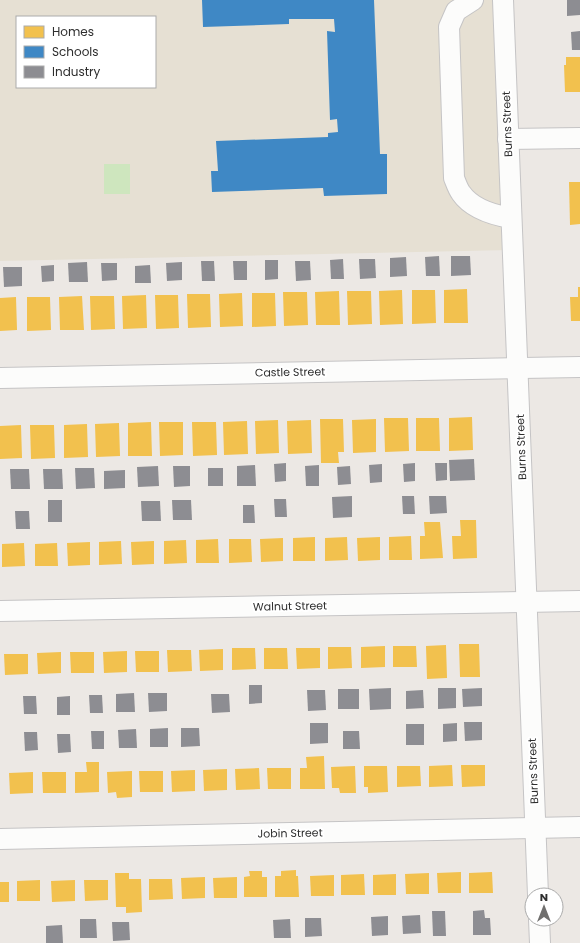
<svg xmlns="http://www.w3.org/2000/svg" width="580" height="943" font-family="Poppins,sans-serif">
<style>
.education{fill:#e6e0d3;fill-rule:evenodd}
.grass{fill:#cee6be}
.homes{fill:#f2c14e}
.schools{fill:#3f88c5}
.industry{fill:#8d8d92}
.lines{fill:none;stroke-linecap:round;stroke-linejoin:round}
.minor-casing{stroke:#c5c4c5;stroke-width:22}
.minor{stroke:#fcfcfb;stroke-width:20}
.labels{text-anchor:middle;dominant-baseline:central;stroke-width:4;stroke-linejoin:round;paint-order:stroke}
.street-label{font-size:11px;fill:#2e2e2e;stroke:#fff}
</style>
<rect width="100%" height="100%" fill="#ece8e4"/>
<path class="education" d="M0 0H503L512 250 0 261ZM17 17H155V87H17Z"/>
<rect class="grass" x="104" y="164" width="26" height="30"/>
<g class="homes">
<polygon points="566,57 580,57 580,92 565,92 564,65 566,65"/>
<polygon points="569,182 580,182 580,224 570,225"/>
<polygon points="578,287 580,287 580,321 571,321 570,297 578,297"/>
<polygon points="467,289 468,323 444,323 444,290"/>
<polygon points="402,290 403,324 380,325 379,291"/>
<polygon points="412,290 435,290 436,323 412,324"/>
<polygon points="339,291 340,325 316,325 315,292"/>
<polygon points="347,291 371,291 372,324 348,325"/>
<polygon points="283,292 307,292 308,325 284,326"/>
<polygon points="242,293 243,326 220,327 219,294"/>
<polygon points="252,293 275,293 276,326 252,327"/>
<polygon points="187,294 210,294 211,327 188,328"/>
<polygon points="146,295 147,328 123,329 122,296"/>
<polygon points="155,295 178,295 179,328 156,329"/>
<polygon points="82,296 84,330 60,330 59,297"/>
<polygon points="90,296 114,296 115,329 91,330"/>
<polygon points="16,297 17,330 0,331 0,298"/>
<polygon points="27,297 50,297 51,330 27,331"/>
<polygon points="472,417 473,450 449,451 449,418"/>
<polygon points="384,418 408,418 409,451 385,452"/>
<polygon points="416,418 439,418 440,451 416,451"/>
<polygon points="320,419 343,419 344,452 338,452 339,463 321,463"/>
<polygon points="376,419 376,452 353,453 352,420"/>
<polygon points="278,420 279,453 256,454 255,421"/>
<polygon points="311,420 312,453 288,454 287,421"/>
<polygon points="247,421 248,454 224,455 223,422"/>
<polygon points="151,422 152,456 128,456 128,423"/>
<polygon points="159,422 183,422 183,455 160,456"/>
<polygon points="192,422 216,422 217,455 193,456"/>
<polygon points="119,423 120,456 96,457 95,424"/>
<polygon points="87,424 88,457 64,458 64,425"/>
<polygon points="21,425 22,458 0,459 0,426"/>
<polygon points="30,425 54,425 55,458 31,459"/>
<polygon points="460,520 476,520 477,558 453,559 452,536 461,536"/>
<polygon points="424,522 440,522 443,558 420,559 420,536 425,536"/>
<polygon points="411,536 412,560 389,560 389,537"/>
<polygon points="315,537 315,561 293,561 293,538"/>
<polygon points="347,537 348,560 325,561 325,538"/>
<polygon points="380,537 380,560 358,561 357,538"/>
<polygon points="283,538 283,561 261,562 260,539"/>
<polygon points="218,539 219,563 196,563 196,540"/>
<polygon points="229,539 251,539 252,562 229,563"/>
<polygon points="186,540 187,563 164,564 164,541"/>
<polygon points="121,541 122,564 99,565 99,542"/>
<polygon points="154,541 154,564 132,565 131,542"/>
<polygon points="90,542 90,565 68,566 67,543"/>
<polygon points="24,543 25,566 2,567 2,544"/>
<polygon points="57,543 58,566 35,566 35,544"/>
<polygon points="459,644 479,644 480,677 460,677"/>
<polygon points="446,645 447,678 427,679 426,646"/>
<polygon points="385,646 385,667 361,668 361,647"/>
<polygon points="393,646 416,646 417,667 393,667"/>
<polygon points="328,647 351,647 352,668 328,669"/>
<polygon points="232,648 255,648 256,669 232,670"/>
<polygon points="264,648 287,648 288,669 264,669"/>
<polygon points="296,648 320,648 320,668 297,669"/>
<polygon points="223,649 223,670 200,671 199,650"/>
<polygon points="167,650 191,650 192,671 168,672"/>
<polygon points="127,651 127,672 104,673 103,652"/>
<polygon points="135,651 159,651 159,672 136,672"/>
<polygon points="61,652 61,673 38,674 37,653"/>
<polygon points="70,652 94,652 94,673 71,673"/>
<polygon points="4,654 28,654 28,674 5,675"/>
<polygon points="324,756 325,789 300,789 300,768 307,768 306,757"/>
<polygon points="86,762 99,762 99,792 75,793 75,772 87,772"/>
<polygon points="452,765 453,786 429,787 429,766"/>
<polygon points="461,765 485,765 485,786 462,787"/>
<polygon points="355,766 356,793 340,793 339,788 332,788 331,767"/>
<polygon points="364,766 387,766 388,792 368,793 368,787 364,787"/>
<polygon points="397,766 420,766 421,786 397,787"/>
<polygon points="259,768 260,789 236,790 235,769"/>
<polygon points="267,768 291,768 291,789 268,789"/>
<polygon points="227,769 227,790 204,791 203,770"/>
<polygon points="195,770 195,791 172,792 171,771"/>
<polygon points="132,771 132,797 117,798 116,792 108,793 107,772"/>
<polygon points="139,771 163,771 163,792 140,792"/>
<polygon points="33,772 33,793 10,794 9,773"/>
<polygon points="42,772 66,772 66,793 43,793"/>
<polygon points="296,870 296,876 298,876 299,897 275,897 275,876 281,876 281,871"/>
<polygon points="249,871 262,871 262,877 267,877 267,897 244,897 244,877 250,876"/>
<polygon points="461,872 461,893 438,893 437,873"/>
<polygon points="492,872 493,893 469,893 469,873"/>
<polygon points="115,873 129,873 129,879 141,879 142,912 126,913 126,907 116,907"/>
<polygon points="429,873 429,894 406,894 405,874"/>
<polygon points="364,874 365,895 341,895 341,875"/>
<polygon points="396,874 396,895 373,895 373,875"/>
<polygon points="334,875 334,896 311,896 310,876"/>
<polygon points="205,877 205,898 182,899 181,878"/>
<polygon points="237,877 237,898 214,898 213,878"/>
<polygon points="149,879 172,879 173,899 149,900"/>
<polygon points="40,880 40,901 17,901 17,881"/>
<polygon points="75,880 75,901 52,902 51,881"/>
<polygon points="84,880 108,880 108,900 85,901"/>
<rect x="0" y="882" width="9" height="20"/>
</g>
<polygon class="schools" points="202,0 374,0 380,154 387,154 387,194 324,196 323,188 212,192 211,171 218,171 216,141 328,137 328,133 338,132 337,119 330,120 327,31 335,32 334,19 289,19 289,24 203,27"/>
<g class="industry">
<polygon points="567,0 580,0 580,15 567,16"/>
<polygon points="580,31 580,50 572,50 571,32"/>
<polygon points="439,256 440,276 426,276 425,257"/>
<polygon points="451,256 470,256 471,275 451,276"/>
<polygon points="406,257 407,276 390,277 390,258"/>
<polygon points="343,259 344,279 331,279 330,260"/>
<polygon points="359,259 375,259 376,278 360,279"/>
<polygon points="265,260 278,260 278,279 265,280"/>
<polygon points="201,261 214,261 215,281 202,281"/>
<polygon points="233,261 247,261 247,280 234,280"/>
<polygon points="295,261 310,261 311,280 296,281"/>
<polygon points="87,262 88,282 69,282 68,263"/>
<polygon points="182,262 182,280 167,281 166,263"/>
<polygon points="101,263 117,263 117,280 102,281"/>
<polygon points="54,265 54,281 42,282 41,266"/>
<polygon points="150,265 151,283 135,283 135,266"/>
<polygon points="3,267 22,267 22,286 4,287"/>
<polygon points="474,459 475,480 450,481 449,460"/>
<polygon points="286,463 286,481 275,482 274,464"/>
<polygon points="415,463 415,481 404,482 403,464"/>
<polygon points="435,463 447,463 447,480 436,481"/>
<polygon points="382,464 382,482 370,483 369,465"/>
<polygon points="255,465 256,486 237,486 237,466"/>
<polygon points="319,465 319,486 306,486 305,466"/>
<polygon points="158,466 159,486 138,487 137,467"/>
<polygon points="173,466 190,466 190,486 174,487"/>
<polygon points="350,466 351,484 338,485 337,467"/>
<polygon points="75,468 94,468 95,488 76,489"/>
<rect x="208" y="468" width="15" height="18"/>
<polygon points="10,469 29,469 30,489 11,489"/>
<polygon points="43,469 62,469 63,489 44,489"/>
<polygon points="125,470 125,488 104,489 104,471"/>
<polygon points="352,496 352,517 333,518 332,497"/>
<polygon points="402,496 414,496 415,514 403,514"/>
<polygon points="429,496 446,496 447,513 430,514"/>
<polygon points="274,499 286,499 287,517 275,517"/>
<rect x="48" y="500" width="14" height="22"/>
<polygon points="172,500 191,500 192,520 173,520"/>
<polygon points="141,501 160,501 161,521 142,521"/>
<polygon points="243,505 254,505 255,523 243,523"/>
<polygon points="15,511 29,511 30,529 16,529"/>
<polygon points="249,685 262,685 262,703 249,704"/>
<polygon points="391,688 391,709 370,710 369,689"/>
<polygon points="438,688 456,688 456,708 438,709"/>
<polygon points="482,688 482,706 463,707 462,689"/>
<rect x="338" y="689" width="21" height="20"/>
<polygon points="307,690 325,690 326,710 308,711"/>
<polygon points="423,690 424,708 406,709 406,691"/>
<polygon points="134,693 135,712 116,712 116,694"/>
<polygon points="148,693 167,693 167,711 149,712"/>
<polygon points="211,694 229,694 230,712 212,713"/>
<polygon points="89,695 102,695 103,713 90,713"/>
<polygon points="23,696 36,696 37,714 24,714"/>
<polygon points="70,696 70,715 57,715 57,697"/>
<polygon points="464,722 482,722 482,740 465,741"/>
<polygon points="310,723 328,723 328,743 310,744"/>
<polygon points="457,723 457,741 443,742 443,724"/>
<rect x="406" y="724" width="18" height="21"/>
<polygon points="168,728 168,747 150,747 150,729"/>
<polygon points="181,728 199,728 200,746 181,747"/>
<polygon points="136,729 137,748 119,748 118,730"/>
<polygon points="91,731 104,731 104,749 92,749"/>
<polygon points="343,731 359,731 360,749 343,749"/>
<polygon points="24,732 37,732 38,750 25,751"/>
<polygon points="57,734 70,734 71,752 58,753"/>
<polygon points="484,910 485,918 490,918 491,935 473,935 473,911"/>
<polygon points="432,911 445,911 446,936 433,936"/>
<polygon points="420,915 421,933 403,934 402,916"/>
<polygon points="388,916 388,935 372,936 371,917"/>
<polygon points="305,918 321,918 322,936 305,937"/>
<polygon points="80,919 96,919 97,938 80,938"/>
<polygon points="290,919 291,938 274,938 273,920"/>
<polygon points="112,922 129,922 130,940 113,941"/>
<polygon points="62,925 63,943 46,943 46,926"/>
</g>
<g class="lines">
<g class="minor-casing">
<g id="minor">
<path d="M473 0 456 11 449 27 454 178C456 183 458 189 461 193 472 209 493 215 511 218"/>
<polyline points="503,0 538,895"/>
<polyline points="508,139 580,138"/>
<polyline points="0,378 580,367"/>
<polyline points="0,611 580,601"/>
<polyline points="0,839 580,827"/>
<polyline points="539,919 540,943"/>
</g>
</g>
<use href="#minor" class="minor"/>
</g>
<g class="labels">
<g class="street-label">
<text transform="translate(507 124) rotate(-92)">Burns Street</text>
<text transform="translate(290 372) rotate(-1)">Castle Street</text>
<text transform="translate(521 447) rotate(-92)">Burns Street</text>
<text transform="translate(290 606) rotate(-1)">Walnut Street</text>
<text transform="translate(533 771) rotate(-92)">Burns Street</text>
<text transform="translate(290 833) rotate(-1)">Jobin Street</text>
</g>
</g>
<rect x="16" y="16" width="140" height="72" fill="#ffffff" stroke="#ababab"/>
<rect x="24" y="26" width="20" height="12" fill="#f2c14e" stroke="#ababab"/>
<text x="52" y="36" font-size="12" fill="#2e2e2e">Homes</text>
<rect x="24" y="46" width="20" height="12" fill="#3f88c5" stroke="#ababab"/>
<text x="52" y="56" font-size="12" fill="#2e2e2e">Schools</text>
<rect x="24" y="66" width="20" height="12" fill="#8d8d92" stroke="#ababab"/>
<text x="52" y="76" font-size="12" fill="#2e2e2e">Industry</text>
<g transform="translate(544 907)"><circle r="19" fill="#ffffff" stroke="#ababab"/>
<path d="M0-3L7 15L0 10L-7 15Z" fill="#706f6e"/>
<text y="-6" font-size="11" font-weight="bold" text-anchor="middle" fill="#2e2e2e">N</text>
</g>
</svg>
